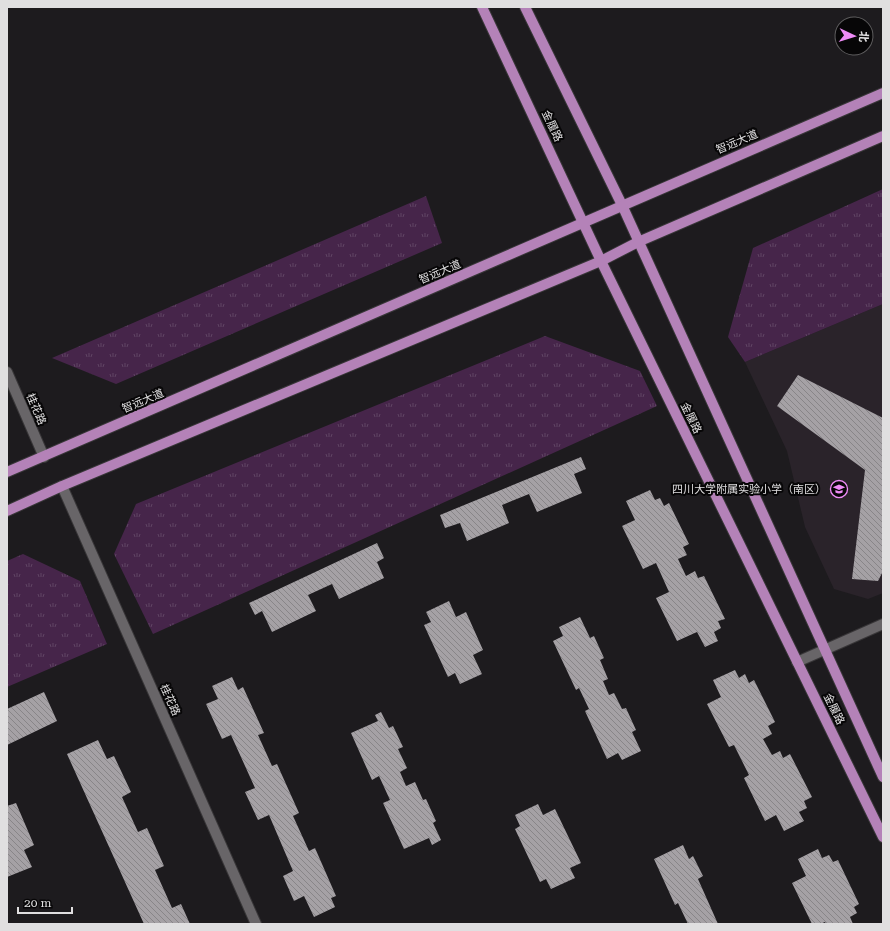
<svg xmlns="http://www.w3.org/2000/svg" width="890" height="931" font-family="'Roboto Serif','Noto Sans SC',serif">
<style>
.built{fill:#2a232a}
.park{fill:url(#park-tufts)}
.building{fill:url(#building-back-hatch)}
.lines{fill:none;stroke-linecap:round;stroke-linejoin:round}
.minor-casing{stroke:#383638;stroke-width:12}
.major-casing{stroke:#383638;stroke-width:12}
.minor{stroke:#686568;stroke-width:10}
.major{stroke:#b482b8;stroke-width:10}
.labels{text-anchor:middle;dominant-baseline:central;stroke-width:4;stroke-linejoin:round;paint-order:stroke}
.street-label{font-size:11px;fill:#e0dfe0;stroke:#070607}
.poi-label{font-size:11px;fill:#e0dfe0;stroke:#070607;text-anchor:end}
</style>
<defs>
<pattern id="park-tufts" width="24" height="20" patternUnits="userSpaceOnUse"><rect width="24" height="20" fill="#46254a"/><path d="M3 7l-1-3M5 7V3M7 7l1-3M15 17l-1-3M17 17v-4M19 17l1-3" fill="none" stroke="#604464"/></pattern>
<pattern id="building-back-hatch" width="6" height="6" patternUnits="userSpaceOnUse"><rect width="6" height="6" fill="#a5a1a5"/><path d="M-1 5l2 2M0 0l6 6M5-1l2 2" fill="none" stroke="#888588"/></pattern>
</defs>
<rect width="100%" height="100%" fill="#1d1b1e"/>
<polygon class="built" points="883,304 883,593 868,599 834,589 805,527 787,451 745,362"/>
<g class="park">
<polygon points="883,189 883,304 745,362 728,337 753,248"/>
<polygon points="426,196 442,243 116,384 52,358"/>
<polygon points="545,336 640,371 657,406 153,634 114,554 136,504"/>
<polygon points="23,554 80,581 107,644 7,687 7,561"/>
</g>
<g class="building">
<polygon points="798,375 883,418 883,571 878,581 852,579 865,470 777,406"/>
<polygon points="581,457 586,469 574,474 582,493 537,512 529,494 502,505 509,523 467,541 460,523 445,528 440,515"/>
<polygon points="650,490 655,500 660,498 664,506 669,503 689,544 683,547 687,555 678,559 686,576 695,571 698,578 704,576 725,619 718,621 721,628 714,632 718,641 705,647 697,632 677,641 656,598 669,592 656,563 643,569 622,526 635,520 626,501"/>
<polygon points="377,543 384,558 377,562 384,578 339,599 332,584 308,595 316,611 272,632 262,611 255,615 249,603"/>
<polygon points="449,601 456,617 466,612 483,650 473,655 482,674 460,684 455,673 448,677 424,625 431,622 426,612"/>
<polygon points="580,617 590,638 594,636 604,658 600,660 608,679 603,681 609,695 614,693 622,709 626,708 636,730 632,732 641,751 622,760 618,753 607,759 585,711 589,709 579,688 576,690 553,641 563,636 559,627"/>
<polygon points="735,670 739,678 745,674 749,683 754,680 775,722 768,726 772,734 763,739 772,755 780,751 783,758 790,754 812,797 804,801 807,808 799,812 804,821 784,831 776,815 765,821 744,778 749,775 734,745 729,747 707,704 721,697 713,680"/>
<polygon points="232,677 238,690 243,687 264,733 258,735 272,766 277,764 299,813 293,816 309,851 315,848 336,896 331,898 335,907 314,917 304,896 294,901 283,876 293,871 269,815 258,820 245,792 255,788 231,735 222,739 206,704 218,699 212,686"/>
<polygon points="44,692 57,721 7,745 7,709"/>
<polygon points="381,712 389,728 393,726 403,747 398,749 407,768 400,772 406,786 415,782 423,800 426,799 436,821 433,823 441,840 432,845 429,838 404,849 383,803 390,800 379,776 372,780 351,733 378,721 375,715"/>
<polygon points="98,740 107,759 114,756 131,792 122,797 138,832 147,828 164,866 155,870 172,908 181,904 190,924 144,924 67,754"/>
<polygon points="16,803 34,845 24,850 32,867 7,877 7,806"/>
<polygon points="538,804 543,815 555,809 581,863 570,868 575,878 551,889 546,879 540,882 515,829 520,826 515,815"/>
<polygon points="683,845 689,859 693,856 703,876 698,879 718,924 688,924 678,903 675,905 654,859"/>
<polygon points="818,849 822,858 829,855 833,862 838,860 859,904 854,907 857,913 850,917 853,924 826,924 825,922 820,924 812,924 792,883 806,876 798,859"/>
</g>
<g class="lines">
<g class="minor-casing">
<g id="minor">
<polyline points="7,372 44,457"/>
<polyline points="62,486 256,924"/>
<polyline points="797,662 883,624"/>
</g>
</g>
<g class="major-casing">
<g id="major">
<polyline points="482,7 601,261 883,837"/>
<polyline points="525,7 622,205 883,777"/>
<polyline points="7,472 883,93"/>
<polyline points="7,511 62,486 601,261 638,242 883,136"/>
</g>
</g>
<use href="#minor" class="minor"/>
<use href="#major" class="major"/>
</g>
<defs>
<g id="school-ring" transform="scale(0.9)"><circle r="9.5" fill="#070607" stroke="#ee8bf7" stroke-width="1.5"/><path d="M0-5L7-2L0 1L-7-2ZM-4 1L0 2.5L4 1V4Q0 6-4 4Z" fill="#ee8bf7"/></g>
</defs>
<g fill-rule="evenodd">
<use href="#school-ring" x="839" y="489"/>
</g>
<g class="labels">
<g class="street-label">
<text transform="translate(552 126) rotate(65)">金履路</text>
<text transform="translate(737 142) rotate(-23)">智远大道</text>
<text transform="translate(440 272) rotate(-23)">智远大道</text>
<text transform="translate(143 401) rotate(-23)">智远大道</text>
<text transform="translate(36 409) rotate(67)">桂花路</text>
<text transform="translate(691 418) rotate(64)">金履路</text>
<text transform="translate(170 700) rotate(66)">桂花路</text>
<text transform="translate(834 709) rotate(64)">金履路</text>
</g>
<g class="poi-label">
<text x="826" y="489">四川大学附属实验小学（南区）</text>
</g>
</g>
<rect width="890" height="931" fill="none" stroke="#e0dfe0" stroke-width="16"/>
<g transform="translate(854 36) rotate(94)"><circle r="19" fill="#070607" stroke="#5e5d5e"/>
<path d="M0-3L7 15L0 10L-7 15Z" fill="#ee8bf7"/>
<text y="-6" font-size="11" font-weight="bold" text-anchor="middle" fill="#e0dfe0">北</text>
</g>
<path d="M18 907v6h54v-6" fill="none" stroke="#e0dfe0" stroke-width="2"/>
<text x="24" y="907" font-size="12" fill="#e0dfe0" stroke="#070607" stroke-width="3" paint-order="stroke">20 m</text>
</svg>
